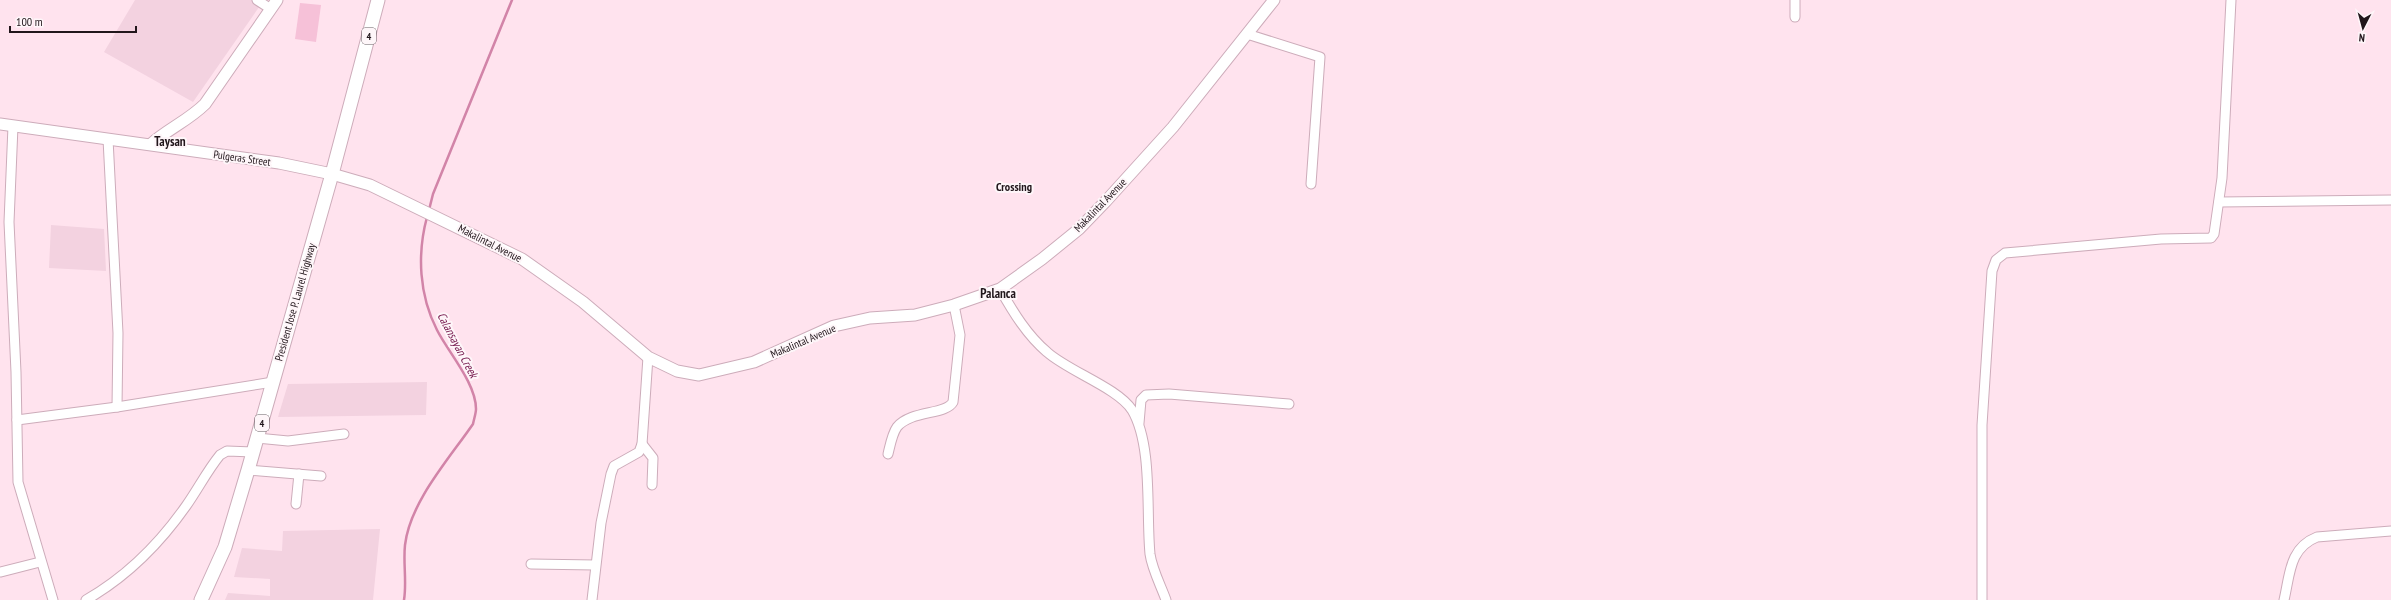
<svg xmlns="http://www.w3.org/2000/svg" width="2391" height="600" font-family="'PT Sans Narrow',sans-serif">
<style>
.built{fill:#f3d2e0}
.green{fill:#f6c1d8}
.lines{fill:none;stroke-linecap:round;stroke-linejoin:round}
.stream{stroke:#d284a8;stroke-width:2.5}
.minor-casing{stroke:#cdacba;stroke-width:11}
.major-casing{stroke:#cdacba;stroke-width:13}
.highway-casing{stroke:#cdacba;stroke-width:15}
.minor{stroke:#fff;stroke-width:9}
.major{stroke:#fff;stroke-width:11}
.highway{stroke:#fff;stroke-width:13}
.labels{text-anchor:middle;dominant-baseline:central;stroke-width:4;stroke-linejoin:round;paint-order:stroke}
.shield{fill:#fef6f9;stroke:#63595e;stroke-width:1}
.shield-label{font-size:10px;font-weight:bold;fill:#21161b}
.street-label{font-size:11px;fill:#21161b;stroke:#fef6f9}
.neighbourhood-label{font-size:12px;font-weight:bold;fill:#21161b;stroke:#fef6f9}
.water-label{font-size:12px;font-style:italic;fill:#771b4f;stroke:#fef6f9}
.quarter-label{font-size:13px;font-weight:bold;fill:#21161b;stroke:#fef6f9}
</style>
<rect width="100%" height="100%" fill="#ffe3ee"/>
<g class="built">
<polygon points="135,0 264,0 193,102 104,52"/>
<polygon points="51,225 104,229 106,271 49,268"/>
<polygon points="427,382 426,415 278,417 288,384"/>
<polygon points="380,529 373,600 225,600 228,593 270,596 270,579 234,577 242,548 282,551 283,531"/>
</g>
<polygon class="green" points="300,3 321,5 316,42 295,39"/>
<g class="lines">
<g class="stream">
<polyline points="429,210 433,194 512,0"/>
<path d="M404 600C407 582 403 563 405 545 410 502 449 459 473 424 474 419 476 413 476 409 476 383 448 352 437 330 419 295 417 254 427 217"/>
</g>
<g class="minor-casing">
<g id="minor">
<polyline points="257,0 271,9"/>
<polyline points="1795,0 1795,17"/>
<polyline points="1247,34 1320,57 1311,184"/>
<polyline points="13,126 9,222 16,372 18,482 53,600"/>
<polyline points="108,139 118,333 117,407"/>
<polyline points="2219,202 2391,200"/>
<path d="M1000 289C1013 312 1027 335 1047 352 1068 371 1118 388 1132 410 1153 445 1146 513 1150 554 1152 569 1161 586 1166 600"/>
<polyline points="17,420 117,407 273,382"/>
<polyline points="1139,423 1141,400 1146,395 1169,394 1289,404"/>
<polyline points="257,438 288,441 344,434"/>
<polyline points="642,444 653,458 652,485"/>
<path d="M888 454C890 446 892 434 897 427 911 410 946 415 953 402L960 335 954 305"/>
<polyline points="248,470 321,476"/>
<polyline points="296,504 299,474"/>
<polyline points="531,564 595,565"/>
<polyline points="1,572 40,562"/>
<path d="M86 600C126 577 160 543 186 506 198 489 207 471 220 455L227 451 253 452"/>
<polyline points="592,600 601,523 611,474 614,466 639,452 642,444 648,357"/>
<polyline points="1982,600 1982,425 1992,271 1996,260 2005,253 2161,239 2211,238 2214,234 2222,178 2231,0"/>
<path d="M2284 600C2290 575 2289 548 2317 537L2391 531"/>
</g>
</g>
<g class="major-casing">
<g id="major">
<polyline points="0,124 279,163 332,174 370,185 522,259 583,302 648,357 677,371 699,375 754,362 834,326 870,318 915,315 954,305 1000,289 1042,259 1079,229 1106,201 1173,127 1274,0"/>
<path d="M151 144C168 129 189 120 205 104L277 0"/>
</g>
</g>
<g class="highway-casing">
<polyline id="highway" points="201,600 225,547 248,470 332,174 378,0"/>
</g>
<use href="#minor" class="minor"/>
<use href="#major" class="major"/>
<use href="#highway" class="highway"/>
</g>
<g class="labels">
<g class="shield">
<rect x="362" y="28" width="14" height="16" rx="3"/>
<rect x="255" y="415" width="14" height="16" rx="3"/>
</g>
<g class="shield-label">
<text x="369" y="36">4</text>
<text x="262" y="423">4</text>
</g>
<g class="street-label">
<text transform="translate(242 158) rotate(8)">Pulgeras Street</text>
<text transform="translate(1100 205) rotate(-46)">Makalintal Avenue</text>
<text transform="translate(490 243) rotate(27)">Makalintal Avenue</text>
<text transform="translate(295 302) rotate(-74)">President Jose P. Laurel Highway</text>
<text transform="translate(803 341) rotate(-23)">Makalintal Avenue</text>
</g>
<g class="neighbourhood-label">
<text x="1014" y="186">Crossing</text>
</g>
<g class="water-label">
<text transform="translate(458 345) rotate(62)">Calansayan Creek</text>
</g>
<g class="quarter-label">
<text x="170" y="141">Taysan</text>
<text x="998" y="293">Palanca</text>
</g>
</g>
<g transform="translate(2363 28) rotate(186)" stroke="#fef6f9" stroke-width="3" paint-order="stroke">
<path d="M0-3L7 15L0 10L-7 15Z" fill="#21161b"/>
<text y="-6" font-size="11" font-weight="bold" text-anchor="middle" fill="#21161b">N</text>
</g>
<path d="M10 26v6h126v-6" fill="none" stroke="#21161b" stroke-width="2"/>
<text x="16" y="26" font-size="12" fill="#21161b" stroke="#fef6f9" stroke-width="3" paint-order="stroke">100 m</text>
</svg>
